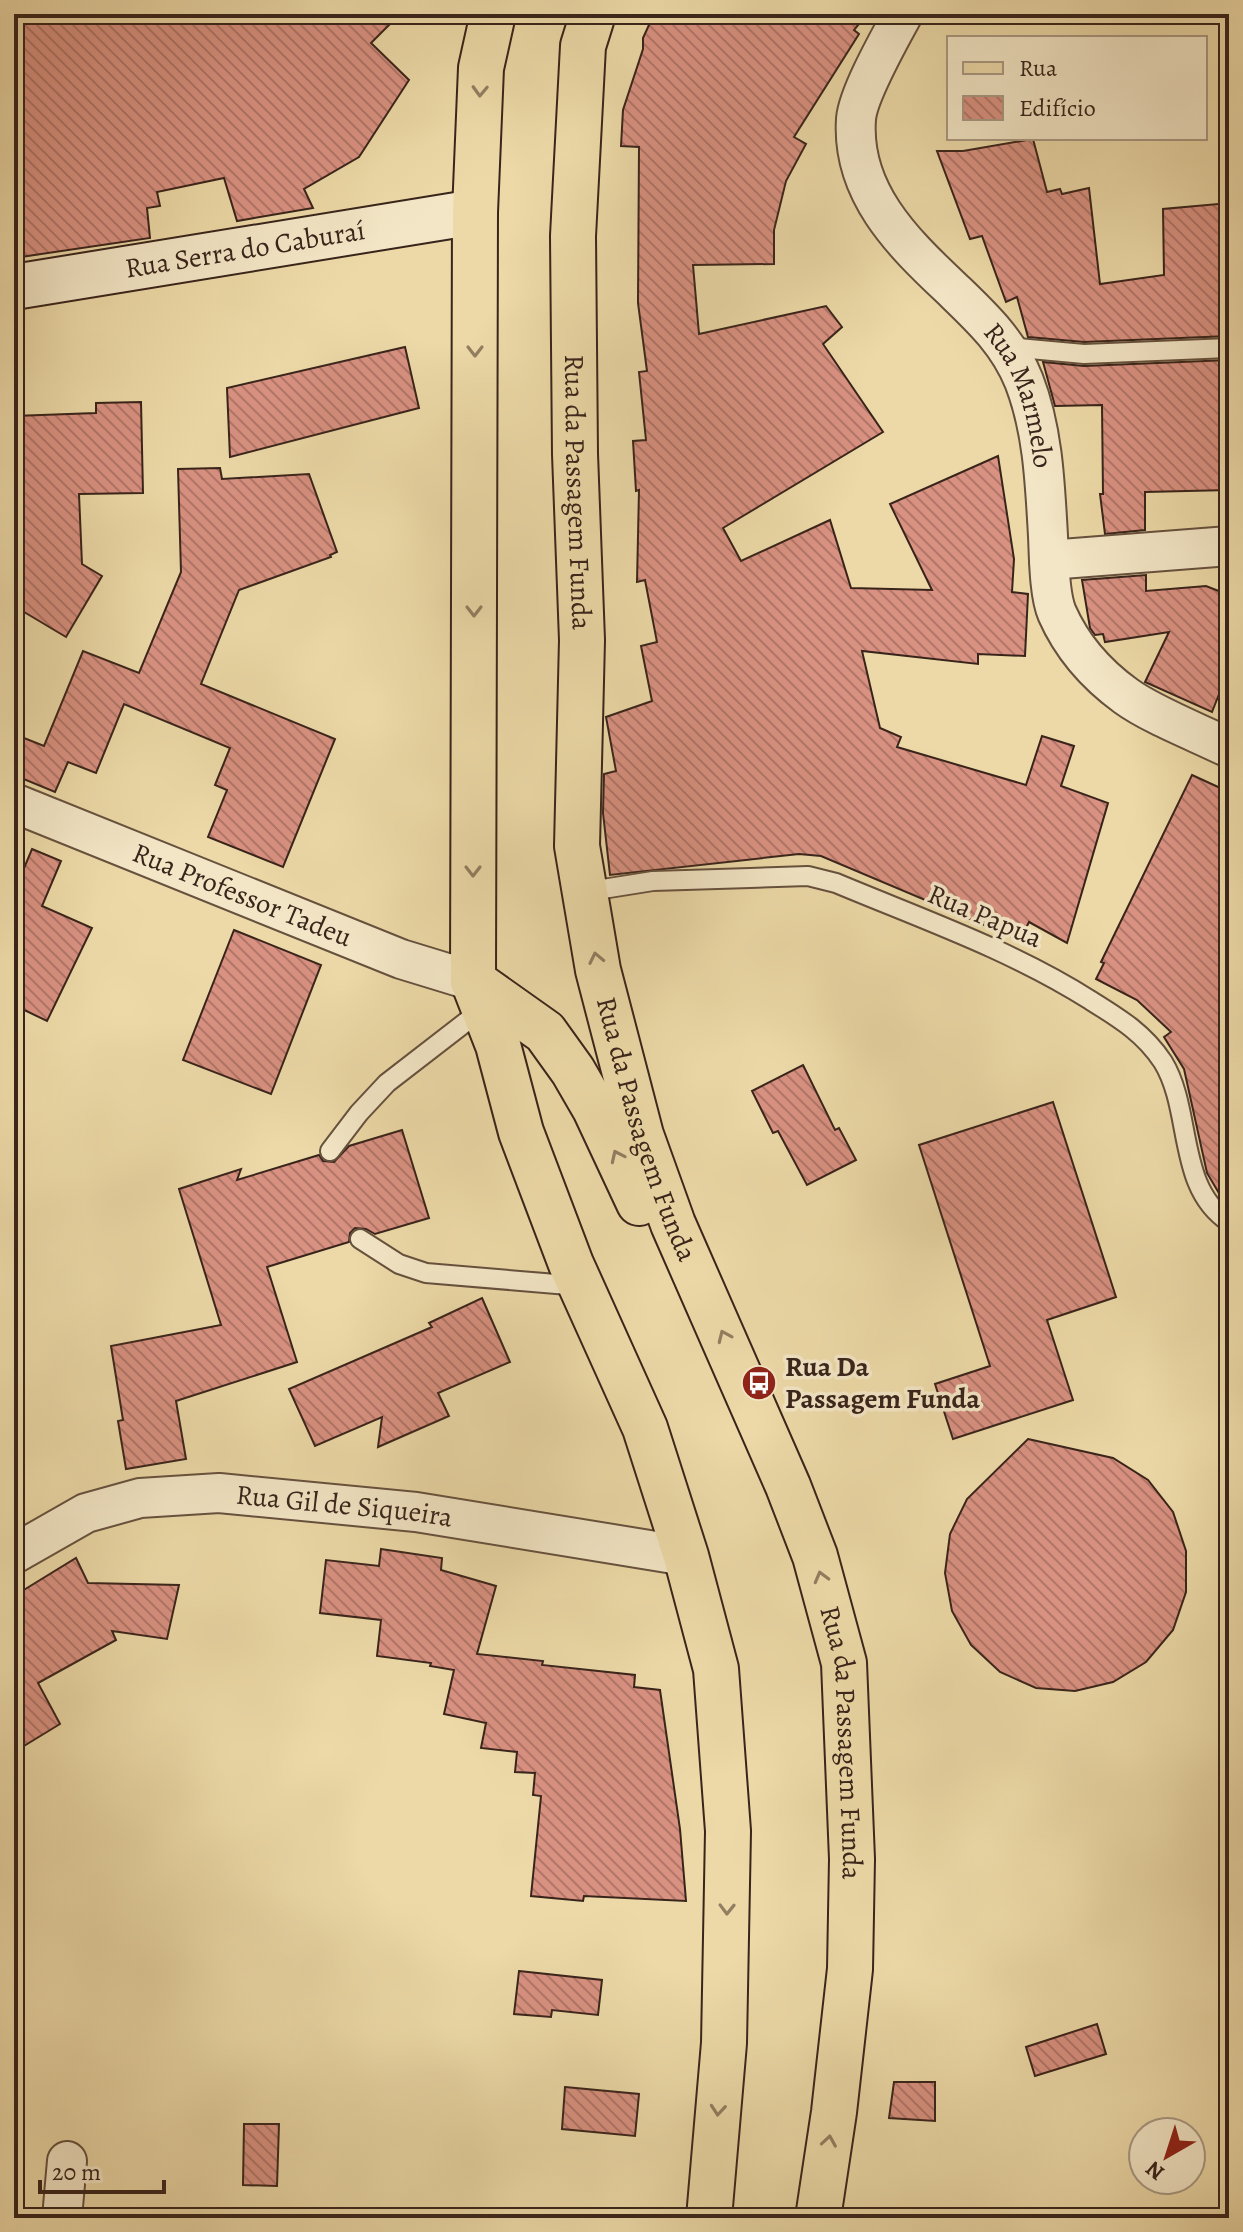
<svg xmlns="http://www.w3.org/2000/svg" width="1243" height="2232" font-family="Alegreya,serif">
<style>
.building{fill:url(#building-back-hatch);stroke:#39241b;stroke-width:2}
.lines{fill:none;stroke-linecap:round;stroke-linejoin:round}
.lane-casing{stroke:#66513e;stroke-width:22}
.street-casing{stroke:#66513e;stroke-width:42}
.secondary-casing{stroke:#39241b;stroke-width:48}
.primary-casing{stroke:#39241b;stroke-width:48}
.lane{stroke:#f3e6c6;stroke-width:18}
.street{stroke:#f3e6c6;stroke-width:38}
.secondary{stroke:#f3e6c6;stroke-width:44}
.primary{stroke:#ecd9a7;stroke-width:44}
.oneway{stroke:#927e61}
.labels{text-anchor:middle;dominant-baseline:central;stroke-width:7;stroke-linejoin:round;paint-order:stroke}
.street-label{font-size:28px;fill:#39241b;stroke:#f3e6c6}
.poi-label{font-size:28px;font-weight:bold;fill:#39241b;stroke:#f3e6c6;text-anchor:start}
</style>
<defs>
<pattern id="building-back-hatch" width="6" height="6" patternUnits="userSpaceOnUse" patternTransform="scale(2)"><rect width="6" height="6" fill="#d99181"/><path d="M-1 5l2 2M0 0l6 6M5-1l2 2" fill="none" stroke="#b17669"/></pattern>
</defs>
<rect width="100%" height="100%" fill="#ecd9a7"/>
<filter id="stains"><feTurbulence type="fractalNoise" baseFrequency=".0025" numOctaves="4"/><feColorMatrix values="0 0 0 0 .2 0 0 0 0 .09 0 0 0 0 .02 0 0 0 .5 -.17"/></filter>
<radialGradient id="worn" r=".72"><stop offset=".6" stop-color="#630" stop-opacity="0"/><stop offset="1" stop-color="#630" stop-opacity=".3"/></radialGradient>
<g class="building">
<polygon points="14,14 400,14 371,43 409,80 359,157 304,189 313,208 237,221 224,178 157,192 160,206 147,208 150,238 14,258"/>
<polygon points="654,14 867,14 854,30 859,34 794,137 806,144 786,181 774,230 774,264 693,265 699,334 826,306 842,327 823,344 883,432 723,528 741,561 830,520 851,588 932,590 890,504 998,456 1014,559 1012,592 1028,594 1025,656 978,654 978,664 862,651 880,728 901,737 897,747 1026,785 1042,736 1074,746 1061,786 1108,803 1067,943 1029,922 1020,940 821,856 799,854 610,875 603,813 604,774 616,771 606,717 652,701 641,646 657,642 645,580 637,582 639,490 636,491 633,441 646,440 639,372 647,371 638,303 639,147 621,146 623,110 643,49 643,38"/>
<polygon points="1033,139 1047,192 1060,189 1062,194 1089,188 1100,284 1164,275 1163,209 1229,203 1229,336 1084,342 1028,337 1017,297 1006,302 982,236 970,239 937,151 963,151"/>
<polygon points="405,347 419,408 230,457 227,388"/>
<polygon points="1229,360 1229,490 1145,492 1145,530 1105,534 1100,494 1103,494 1102,405 1055,406 1043,362 1084,366"/>
<polygon points="141,402 143,493 79,494 82,564 102,576 66,637 14,606 14,416 96,413 96,403"/>
<polygon points="220,468 222,479 309,474 337,552 330,555 331,557 239,590 201,684 335,739 283,867 208,837 227,790 215,785 230,748 124,704 96,773 68,762 55,792 14,775 14,734 44,746 83,651 139,673 181,572 178,469"/>
<polygon points="1146,575 1146,591 1206,586 1229,595 1229,669 1212,712 1145,682 1169,632 1105,642 1103,634 1095,635 1090,628 1082,580"/>
<polygon points="1192,775 1229,792 1229,1200 1223,1200 1207,1173 1184,1069 1164,1037 1171,1032 1137,1000 1096,979 1104,963 1101,962"/>
<polygon points="32,849 61,861 42,906 92,928 47,1021 14,1005 14,892"/>
<polygon points="234,930 321,965 271,1094 183,1060"/>
<polygon points="803,1065 835,1130 839,1128 856,1160 807,1185 778,1131 773,1133 752,1091"/>
<polygon points="1053,1102 1116,1297 1047,1320 1073,1400 953,1439 935,1384 990,1366 919,1145"/>
<polygon points="402,1130 429,1218 375,1234 366,1229 355,1228 350,1233 349,1242 267,1267 297,1362 176,1401 186,1459 126,1469 118,1421 123,1420 111,1346 221,1325 179,1189 241,1169 237,1180 319,1155 323,1161 334,1162 349,1146"/>
<polygon points="482,1298 510,1362 438,1393 449,1416 378,1447 382,1417 315,1446 289,1389 432,1327 429,1323"/>
<polygon points="1028,1439 1113,1458 1148,1480 1173,1512 1186,1551 1186,1592 1173,1630 1146,1662 1113,1682 1075,1691 1036,1688 1000,1672 971,1645 952,1611 945,1573 950,1534 967,1499"/>
<polygon points="381,1549 442,1558 441,1570 496,1586 477,1654 543,1661 542,1665 635,1675 634,1687 660,1690 680,1829 686,1901 584,1896 583,1901 531,1896 541,1796 533,1795 535,1773 515,1772 517,1752 481,1748 486,1723 444,1714 454,1670 430,1666 431,1663 377,1656 381,1620 320,1613 326,1560 379,1566"/>
<polygon points="76,1558 88,1583 179,1585 167,1639 112,1631 116,1640 38,1683 60,1724 14,1752 14,1596"/>
<polygon points="519,1971 602,1980 598,2015 552,2010 551,2017 514,2014"/>
<polygon points="1097,2024 1106,2054 1035,2076 1026,2047"/>
<polygon points="894,2082 935,2082 935,2121 889,2118"/>
<polygon points="565,2087 639,2094 635,2136 562,2129"/>
<polygon points="244,2124 279,2124 277,2186 243,2185"/>
</g>
<g class="lines">
<g class="lane-casing">
<g id="lane">
<polyline points="1008,347 1084,354 1229,348"/>
<path d="M584 892 653 881 750 878 808 876 836 883C922 919 1011 950 1090 1000 1119 1018 1144 1033 1163 1062 1193 1111 1176 1187 1229 1222"/>
<polyline points="330,1151 359,1113 387,1083 484,1008"/>
<polyline points="360,1239 399,1264 426,1273 580,1286"/>
</g>
</g>
<g class="street-casing">
<g id="street">
<path id="s1" d="M903 14C890 38 858 94 856 119 851 191 901 241 950 287 980 316 1008 341 1024 381 1043 430 1045 483 1048 536 1049 557 1049 594 1057 613 1072 647 1097 675 1126 696 1152 715 1199 733 1229 748"/>
<polyline points="1049,560 1229,546"/>
<path id="s2" d="M14 803 401 959 473 981"/>
<path id="s3" d="M14 1554 86 1513 140 1498 219 1493 416 1512 686 1556"/>
<polyline points="62,2218 67,2161"/>
</g>
</g>
<g class="secondary-casing">
<g id="secondary">
<path id="s4" d="M14 287 475 212"/>
</g>
</g>
<g class="primary-casing">
<g id="primary">
<polyline points="493,14 481,68 475,212 473,981 498,1045 521,1132 571,1264 645,1428 686,1556 716,1669 728,1831 724,2043 709,2218"/>
<path id="s5" d="M593 14 583 46 573 236 575 454 582 640 577 846 598 970 641 1135 673 1224 788 1486 815 1556 844 1663 852 1859 850 1969 834 2112 818 2218"/>
<polyline points="473,981 545,1032 573,1071 595,1109 639,1203"/>
</g>
</g>
<use href="#lane" class="lane"/>
<use href="#street" class="street"/>
<use href="#secondary" class="secondary"/>
<use href="#primary" class="primary"/>
</g>
<defs><path id="oneway-chevron" d="M-2-3.5L2.5 0L-2 3.5" fill="none" stroke-width="1.6" stroke-linecap="round" stroke-linejoin="round" transform="scale(2)"/></defs>
<g class="oneway">
<use href="#oneway-chevron" transform="translate(480 91) rotate(92)"/>
<use href="#oneway-chevron" transform="translate(475 351) rotate(90)"/>
<use href="#oneway-chevron" transform="translate(474 611) rotate(90)"/>
<use href="#oneway-chevron" transform="translate(473 871) rotate(90)"/>
<use href="#oneway-chevron" transform="translate(596 958) rotate(-102)"/>
<use href="#oneway-chevron" transform="translate(617 1156) rotate(-115)"/>
<use href="#oneway-chevron" transform="translate(724 1336) rotate(-114)"/>
<use href="#oneway-chevron" transform="translate(821 1577) rotate(-105)"/>
<use href="#oneway-chevron" transform="translate(727 1909) rotate(91)"/>
<use href="#oneway-chevron" transform="translate(718 2110) rotate(95)"/>
<use href="#oneway-chevron" transform="translate(829 2141) rotate(-81)"/>
</g>
<defs>
<g id="bus-disc" transform="scale(1.8)"><circle r="9.5" fill="#8f2418" stroke="#f3e6c6"/><path d="M-5-6H5V4H4V6H2V4H-2V6H-4V4H-5ZM-3.5-4V0h7V-4ZM-3.5 1.2v1.5H-2V1.2ZM2 1.2v1.5H3.5V1.2Z" fill="#fff"/></g>
</defs>
<g fill-rule="evenodd">
<use href="#bus-disc" x="759" y="1383"/>
</g>
<g class="labels">
<g class="street-label">
<text stroke="none"><textPath href="#s4" startOffset="234">Rua Serra do Caburaí</textPath></text>
<text stroke="none"><textPath href="#s1" startOffset="448">Rua Marmelo</textPath></text>
<text stroke="none"><textPath href="#s5" startOffset="480">Rua da Passagem Funda</textPath></text>
<text stroke="none"><textPath href="#s2" startOffset="246">Rua Professor Tadeu</textPath></text>
<text transform="translate(985 916) rotate(23)">Rua Papua</text>
<text stroke="none"><textPath href="#s5" startOffset="1126">Rua da Passagem Funda</textPath></text>
<text stroke="none"><textPath href="#s3" startOffset="344">Rua Gil de Siqueira</textPath></text>
<text stroke="none"><textPath href="#s5" startOffset="1776">Rua da Passagem Funda</textPath></text>
</g>
<g class="poi-label">
<text x="785" y="1367">Rua Da<tspan x="785" dy="32">Passagem Funda</tspan></text>
</g>
</g>
<rect width="1243" height="2232" fill="none" stroke="#ecd9a7" stroke-width="48"/>
<rect x="16" y="16" width="1211" height="2200" fill="none" stroke="#39241b" stroke-width="4"/>
<rect x="24" y="24" width="1195" height="2184" fill="none" stroke="#39241b" stroke-width="2"/>
<rect x="947" y="36" width="260" height="104" fill="#f3e6c6" stroke="#a99882" stroke-width="2"/>
<rect x="963" y="62" width="40" height="12" fill="#ecd9a7" stroke="#a99882" stroke-width="2"/>
<text x="1019" y="76" font-size="24" fill="#39241b">Rua</text>
<rect x="963" y="96" width="40" height="24" fill="url(#building-back-hatch)" stroke="#a99882" stroke-width="2"/>
<text x="1019" y="116" font-size="24" fill="#39241b">Edifício</text>
<g transform="translate(1167 2156) rotate(219)"><circle r="38" fill="#f3e6c6" stroke="#a99882" stroke-width="2"/>
<path d="M0-6L14 30L0 20L-14 30Z" fill="#8f2418"/>
<text y="-12" font-size="22" font-weight="bold" text-anchor="middle" fill="#39241b">N</text>
</g>
<path d="M40 2180v12h124v-12" fill="none" stroke="#39241b" stroke-width="4"/>
<text x="52" y="2180" font-size="24" fill="#39241b" stroke="#f3e6c6" stroke-width="6" paint-order="stroke">20 m</text>
<rect width="100%" height="100%" filter="url(#stains)"/>
<rect width="100%" height="100%" fill="url(#worn)"/>
</svg>
